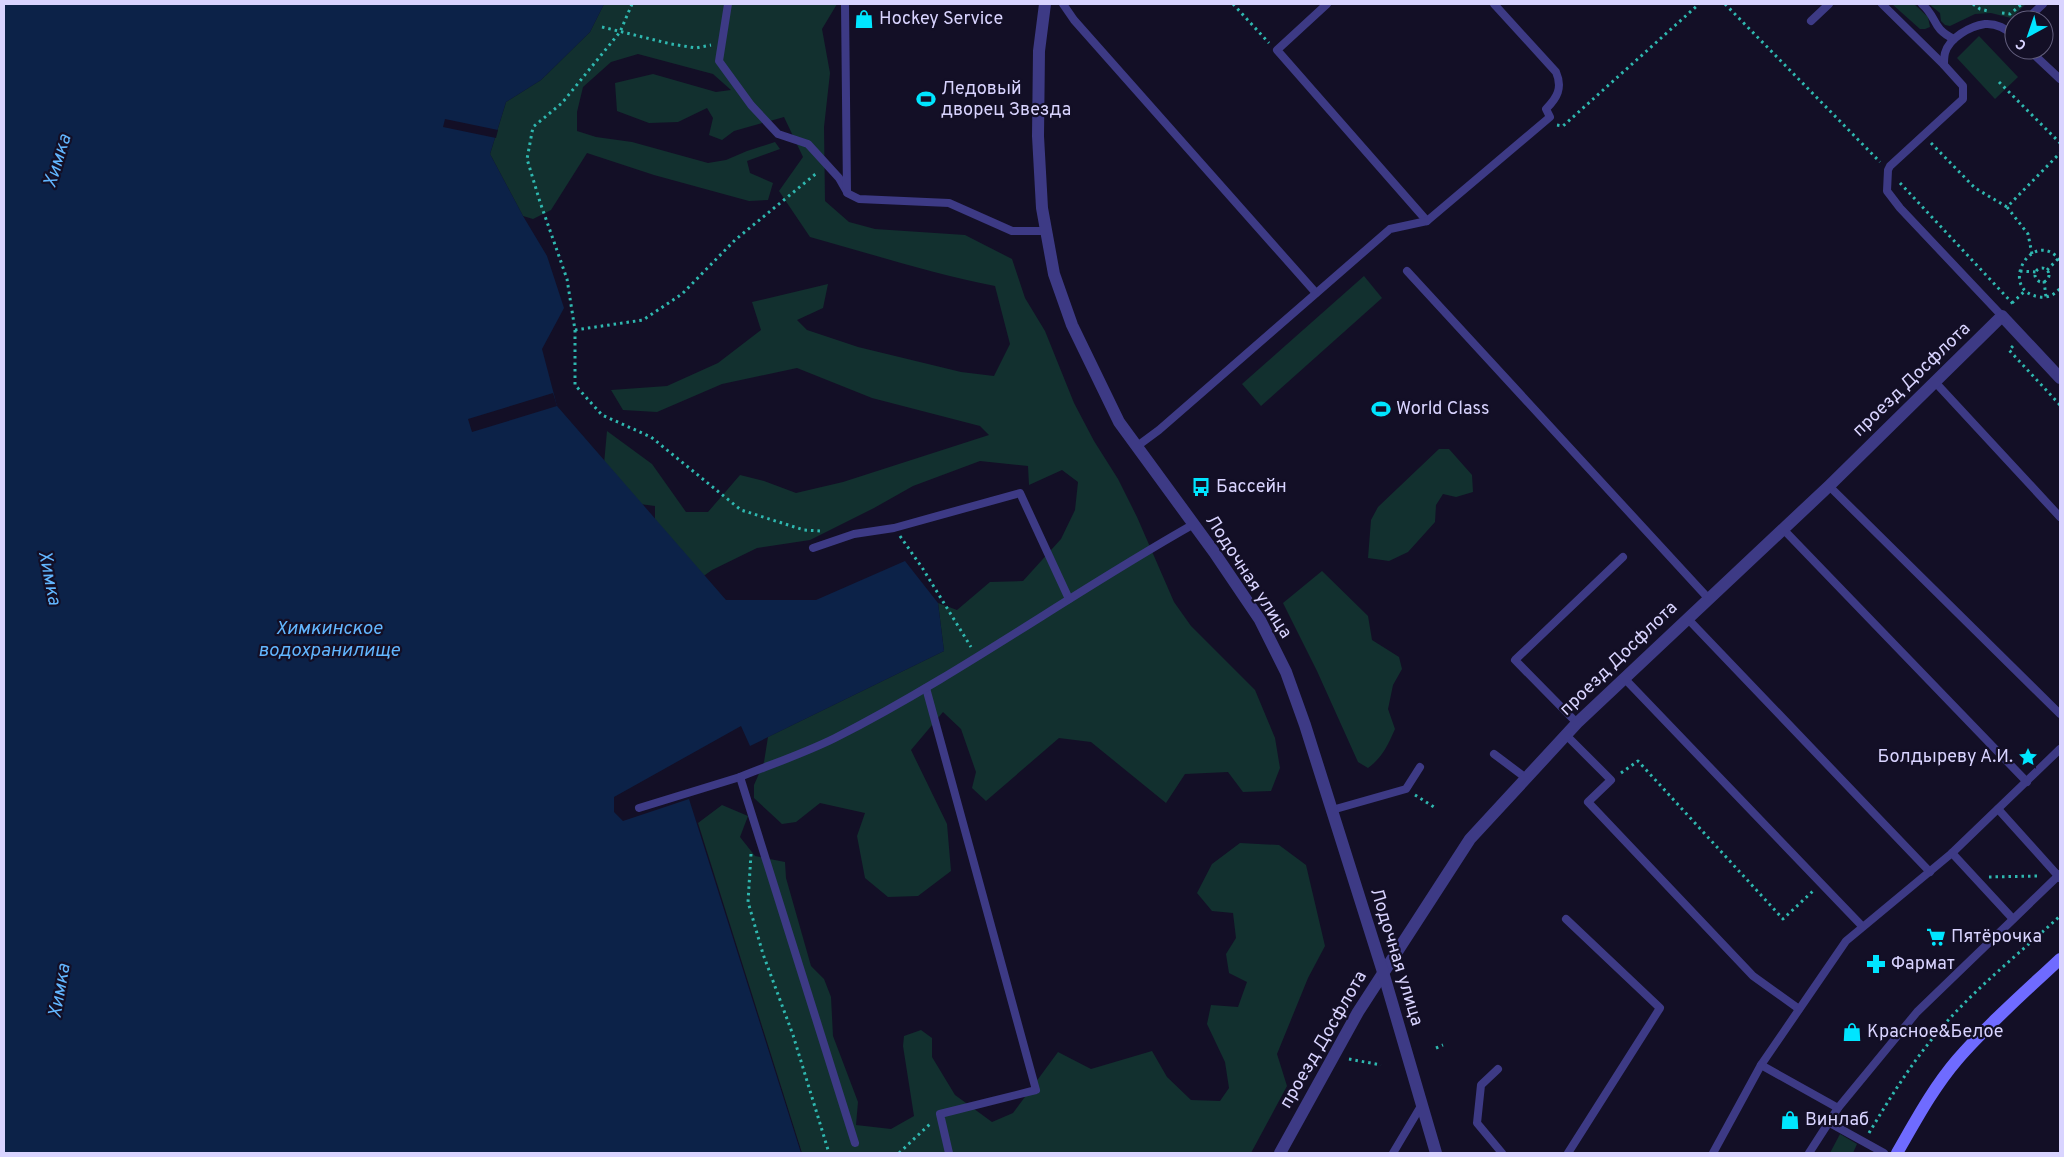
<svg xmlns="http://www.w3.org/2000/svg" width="2064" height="1157" font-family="Overpass,sans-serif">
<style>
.green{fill:#12302f}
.water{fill:#0c2248}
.pier{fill:#130f26}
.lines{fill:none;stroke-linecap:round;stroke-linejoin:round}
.path{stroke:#2fb8b0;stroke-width:3;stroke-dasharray:2.5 4;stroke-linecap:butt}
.service{stroke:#3d3a85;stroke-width:8}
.minor{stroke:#3d3a85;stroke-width:12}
.tertiary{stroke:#3d3a85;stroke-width:12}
.secondary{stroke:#6f6bff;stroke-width:12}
.labels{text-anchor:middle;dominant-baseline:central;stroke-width:4.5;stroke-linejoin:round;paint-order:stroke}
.poi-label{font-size:18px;fill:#d9d4ff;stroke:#130f26;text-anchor:start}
.street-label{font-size:18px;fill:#d9d4ff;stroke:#130f26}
.water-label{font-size:19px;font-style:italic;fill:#62b6ff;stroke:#130f26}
</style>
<rect width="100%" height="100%" fill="#130f26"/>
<g class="green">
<path d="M604 4H837L822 29 830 73 824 127 825 201 849 222 875 229 965 235 1012 259 1025 298 1045 331 1074 403 1094 441 1118 479 1137 517 1174 602 1191 626 1255 690 1275 738 1280 768 1271 791 1243 792 1228 772 1185 774 1166 803 1091 742 1059 738 986 801 972 788 976 772 961 729 943 712 911 750 947 824 951 871 918 896 888 897 865 878 857 836 865 813 820 803 796 822 782 824 754 798V785L764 762 768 737 944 651 938 603 957 610 990 582 1023 581 1061 539 1075 510 1078 482 1062 470 1029 485 1028 466 980 461 913 486 874 508 810 540 757 548 712 570 691 585 655 529V506L625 502 604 464 607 431 652 464 686 512H708L740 475 764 481 796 493 843 482 989 435 980 426 872 398 797 368 722 384 657 412 623 410 611 390 667 386 718 363 761 330 752 302 828 284 823 308 797 320 807 330 858 347 961 372 994 376 1010 344 995 286C933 274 872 254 810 237L779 191 803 157 784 117 734 131 722 140 709 135 713 118 707 108 678 122 649 123 617 111 615 83 653 74 716 92 731 90 713 74 638 54 611 62 583 87 577 112V131L596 137 632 142 708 163 726 160 747 151 775 142 780 149 747 161 750 173 773 183 768 200 749 201 654 175 587 153 551 210 533 219 523 216 490 154 506 102 541 80 590 32Z"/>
<polygon points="1892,4 1914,4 1928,17 1930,27 1925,29 1920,29"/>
<polygon points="1929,4 2026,4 2011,18 1991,13 1975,14 1950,26 1945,25 1941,21 1940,13"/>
<polygon points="1979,36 2018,77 1995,99 1957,58"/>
<polygon points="1364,276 1382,298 1261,406 1242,384"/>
<polygon points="1439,449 1449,449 1472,475 1473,492 1456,497 1443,494 1436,505 1435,522 1408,552 1389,561 1368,558 1371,520 1378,507"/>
<path d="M1322 571 1368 616 1372 640 1399 657 1402 669 1393 685 1388 709 1395 729C1388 745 1382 758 1368 768L1358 762 1317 671 1283 603Z"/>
<polygon points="722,805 748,816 740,837 755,856 785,862 786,878 811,966 824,979 831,997 833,1036 858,1102 856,1125 891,1129 914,1116 903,1046 904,1036 921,1030 932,1038 932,1057 955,1095 992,1122 1013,1113 1058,1052 1091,1069 1152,1051 1167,1077 1191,1100 1220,1101 1229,1088 1225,1062 1207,1024 1211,1005 1238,1007 1247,982 1229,973 1226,954 1236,938 1233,913 1212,911 1197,893 1212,864 1240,843 1279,845 1306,865 1325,946 1308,978 1277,1054 1287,1086 1251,1153 802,1153 698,823"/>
<polygon points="1840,1134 1857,1144 1853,1153 1830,1153"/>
</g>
<polygon class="water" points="4,4 604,4 590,32 541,80 506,102 490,154 523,216 547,256 564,308 542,349 557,406 726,600 816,600 905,561 938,603 944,651 750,746 741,726 614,797 614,812 623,821 689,799 801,1153 4,1153"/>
<g class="pier">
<polygon points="445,119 498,130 496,138 443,127"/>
<polygon points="553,393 557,406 472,432 468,419"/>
</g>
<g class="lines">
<g class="path">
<polyline points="632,4 620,32 562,103 533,127 527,159 540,202 567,279 575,330 575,385 602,415 651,437 741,510 804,530 821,531"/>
<polyline points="1233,4 1269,43"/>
<polyline points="1725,4 1880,162"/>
<polyline points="1973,4 1980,9 1988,11"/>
<polyline points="2002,13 2010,14 2022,4"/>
<polyline points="602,27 671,44 696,48 711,45"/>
<polyline points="1999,82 2060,143"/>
<polyline points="1557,125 1563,126 1699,4"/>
<polyline points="1931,143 1975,188 2007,207"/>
<polyline points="1900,183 2015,306"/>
<polyline points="2032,254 2028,234 2007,207 2060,153"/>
<path d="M2060 260C2032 226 1996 291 2040 297 2047 298 2055 295 2060 288"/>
<circle cx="2042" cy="275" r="7"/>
<polyline points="2047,270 2060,257"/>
<polyline points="2020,271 2036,272"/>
<polyline points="2044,281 2046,297"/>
<polyline points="2012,303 2026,290"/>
<polyline points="575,330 643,320 682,294 735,240 818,172"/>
<polyline points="2013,346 2009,350 2060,405"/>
<polyline points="900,536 923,569 971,647"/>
<polyline points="1621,773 1638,761 1783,919 1813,891"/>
<polyline points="1415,795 1434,807"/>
<polyline points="751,854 748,902 763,954 793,1035 829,1153"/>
<polyline points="1989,877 2040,876"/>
<polyline points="1436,1048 1443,1045"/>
<polyline points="1349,1059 1381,1065"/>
<path d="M1869 1133C1891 1096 1914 1059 1943 1026 1978 986 2021 952 2060 916"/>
<polyline points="899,1153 931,1123"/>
</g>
<g class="service">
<polyline points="728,4 719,61 751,105 778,134 808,144 839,178 847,192"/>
<polyline points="845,4 847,193 859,199 949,203 1012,231 1045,231"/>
<polyline points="1063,4 1074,20 1316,293"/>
<polyline points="1327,4 1277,50 1427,221"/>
<polyline points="1882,4 1944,65"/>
<path d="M1922 4C1938 18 1931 28 1954 39"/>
<polyline points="2026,20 2043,4"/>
<polyline points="1811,21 1829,4"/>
<polyline points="2029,50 2060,79"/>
<polyline points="1407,271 1708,598"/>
<path d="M2002 316 1900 208 1887 191 1888 170 1890 166 1963 99V86L1944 65C1944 61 1944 57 1945 53 1949 38 1970 26 1985 24 1996 23 2007 29 2014 36"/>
<polyline points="1935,382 2060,517"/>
<path d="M1136 447 1159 430 1390 229 1427 221 1550 117 1546 109C1557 98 1563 88 1556 72L1494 4"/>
<polyline points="1829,486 2060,714"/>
<polyline points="1783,529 2027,782"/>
<polyline points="813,548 854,534 894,528 1020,493 1069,599"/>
<polyline points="1687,618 1930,872"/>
<polyline points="1624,678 1862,926"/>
<polyline points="926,688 1036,1090 940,1114 949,1153"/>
<polyline points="1577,723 1515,660 1623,557"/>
<polyline points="1566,735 1611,780 1588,802 1753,976 1799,1009"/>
<polyline points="1494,754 1526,778"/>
<polyline points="639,808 740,777"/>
<polyline points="1998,809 2060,878"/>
<polyline points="1332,810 1406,789 1420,767"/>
<polyline points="1952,853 2013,919"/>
<polyline points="1566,919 1660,1008 1568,1153"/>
<polyline points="1498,1069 1481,1085 1477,1123 1502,1153"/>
<polyline points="1838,1108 1761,1065 1846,941 1952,853 2060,749"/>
<polyline points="1828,1122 1884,1153"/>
<path d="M855 1143 740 777C772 764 805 753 835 738 959 675 1073 592 1194 524"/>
<polyline points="1393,1153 1421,1106"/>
<polyline points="1713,1153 1761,1065"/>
<polyline points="1809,1153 1838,1108 1917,1012 2060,874"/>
</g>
<polyline class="minor" points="1280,1153 1358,1012 1470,839 1577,723 1829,486 2002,316 2060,378"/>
<polyline class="tertiary" points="1045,4 1039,51 1038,136 1042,208 1054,274 1072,325 1119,422 1214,552 1260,620 1286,672 1305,725 1383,972 1436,1153"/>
<path class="secondary" d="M1897 1153C1915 1122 1933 1088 1957 1060 1988 1024 2025 992 2060 959"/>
</g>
<defs>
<g id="shop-bare" transform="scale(1.5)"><path d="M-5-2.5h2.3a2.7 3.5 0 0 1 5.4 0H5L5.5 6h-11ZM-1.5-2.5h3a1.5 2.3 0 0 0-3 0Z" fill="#00e5ff" stroke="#130f26" stroke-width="2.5" paint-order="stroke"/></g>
<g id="stadium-bare" transform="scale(1.5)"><path d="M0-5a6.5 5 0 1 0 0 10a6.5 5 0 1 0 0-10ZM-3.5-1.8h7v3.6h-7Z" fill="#00e5ff" stroke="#130f26" stroke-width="2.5" paint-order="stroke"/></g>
<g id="bus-bare" transform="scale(1.5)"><path d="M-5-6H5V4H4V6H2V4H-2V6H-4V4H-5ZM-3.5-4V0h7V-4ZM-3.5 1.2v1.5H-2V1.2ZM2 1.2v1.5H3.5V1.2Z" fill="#00e5ff" stroke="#130f26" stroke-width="2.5" paint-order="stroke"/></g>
<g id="sight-bare" transform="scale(1.5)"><path d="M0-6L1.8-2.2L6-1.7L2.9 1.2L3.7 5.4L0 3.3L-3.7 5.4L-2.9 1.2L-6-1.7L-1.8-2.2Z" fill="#00e5ff" stroke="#130f26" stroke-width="2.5" paint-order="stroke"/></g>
<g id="supermarket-bare" transform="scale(1.5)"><path d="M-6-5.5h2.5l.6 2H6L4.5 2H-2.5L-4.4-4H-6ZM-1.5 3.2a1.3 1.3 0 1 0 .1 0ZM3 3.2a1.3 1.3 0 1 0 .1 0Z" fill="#00e5ff" stroke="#130f26" stroke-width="2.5" paint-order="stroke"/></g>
<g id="pharmacy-bare" transform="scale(1.5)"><path d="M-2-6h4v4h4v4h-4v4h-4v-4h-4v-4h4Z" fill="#00e5ff" stroke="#130f26" stroke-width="2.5" paint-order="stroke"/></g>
</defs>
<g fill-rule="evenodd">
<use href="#shop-bare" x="864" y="19"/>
<use href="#stadium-bare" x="926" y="99"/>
<use href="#stadium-bare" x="1381" y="409"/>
<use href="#bus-bare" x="1201" y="487"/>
<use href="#sight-bare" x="2028" y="757"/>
<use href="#supermarket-bare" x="1936" y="937"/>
<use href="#pharmacy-bare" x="1876" y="964"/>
<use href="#shop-bare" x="1852" y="1032"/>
<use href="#shop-bare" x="1790" y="1120"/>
</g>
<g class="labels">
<g class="poi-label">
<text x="879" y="19">Hockey Service</text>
<text x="941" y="89">Ледовый<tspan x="941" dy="21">дворец Звезда</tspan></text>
<text x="1396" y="409">World Class</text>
<text x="1216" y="487">Бассейн</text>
<text x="2013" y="757" text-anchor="end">Болдыреву А.И.</text>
<text x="1951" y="937">Пятёрочка</text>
<text x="1891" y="964">Фармат</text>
<text x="1867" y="1032">Красное&amp;Белое</text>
<text x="1805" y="1120">Винлаб</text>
</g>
<g class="street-label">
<text transform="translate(1912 380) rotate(-44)">проезд Досфлота</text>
<text transform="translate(1248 577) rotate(57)">Лодочная улица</text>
<text transform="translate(1619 659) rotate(-44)">проезд Досфлота</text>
<text transform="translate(1396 957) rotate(73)">Лодочная улица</text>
<text transform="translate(1324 1040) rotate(-60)">проезд Досфлота</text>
</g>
<g class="water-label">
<text transform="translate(58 161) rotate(-73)">Химка</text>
<text transform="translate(49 578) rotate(79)">Химка</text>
<text x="329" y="629">Химкинское<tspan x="329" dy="22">водохранилище</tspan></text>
<text transform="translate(60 991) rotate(-80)">Химка</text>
</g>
</g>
<rect width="2064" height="1157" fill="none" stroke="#d9d4ff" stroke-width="10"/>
<g transform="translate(2029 35) rotate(220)"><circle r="24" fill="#130f26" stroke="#625e7d"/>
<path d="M0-4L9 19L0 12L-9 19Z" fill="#00e5ff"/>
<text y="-8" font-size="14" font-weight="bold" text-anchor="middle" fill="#d9d4ff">С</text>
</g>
</svg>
